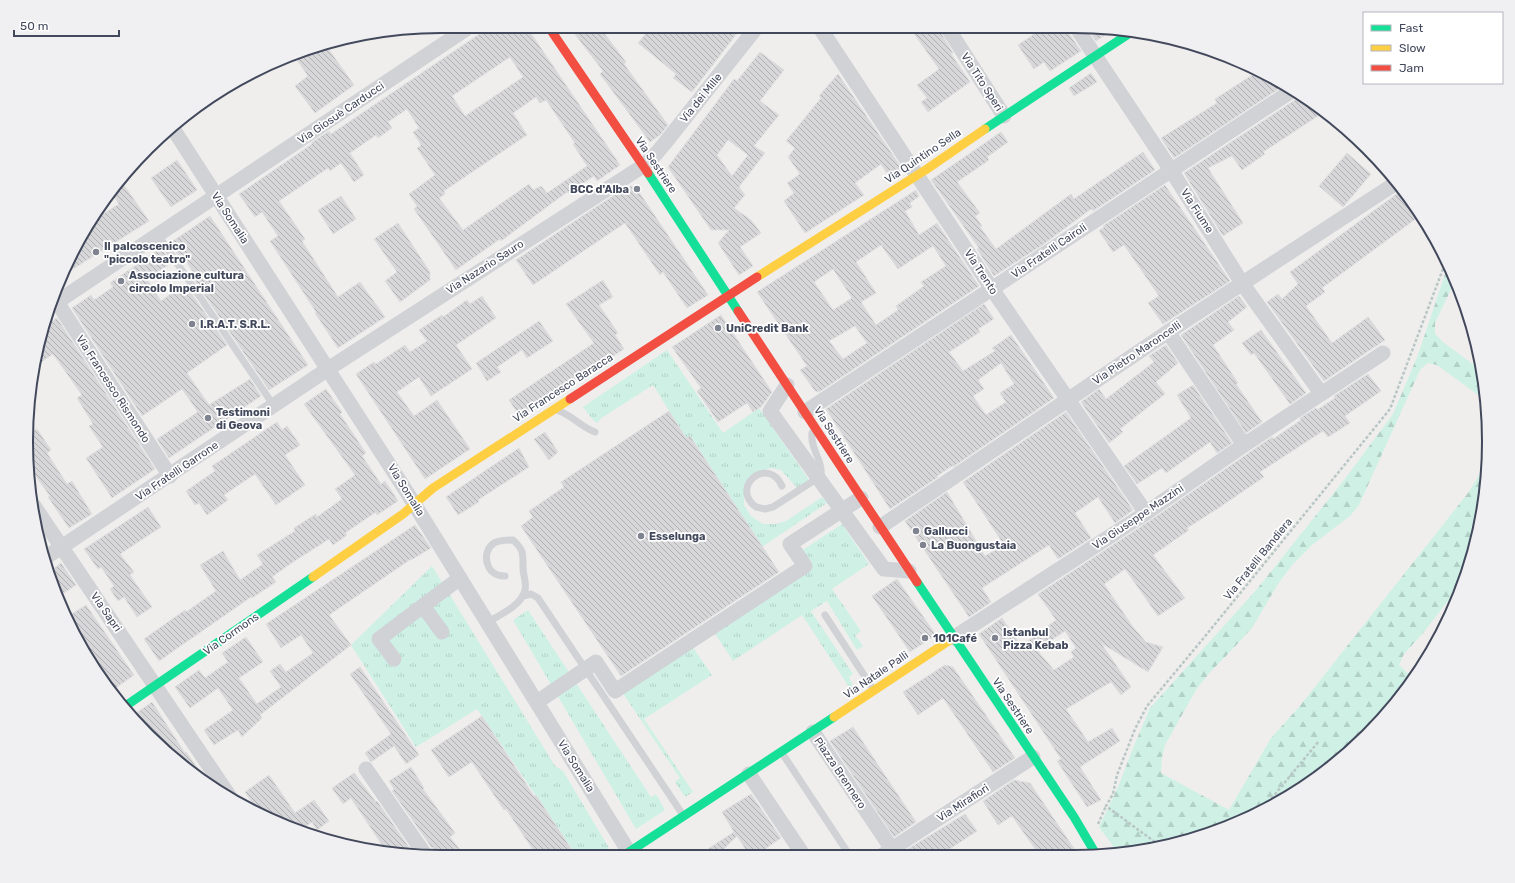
<svg xmlns="http://www.w3.org/2000/svg" width="1515" height="883" font-family="Rubik,sans-serif">
<style>
.grass{fill:url(#grass-tufts)}
.forest{fill:url(#forest-firs)}
.building{fill:url(#building-back-hatch);stroke:#e0dfe0;fill-rule:evenodd}
.lines{fill:none;stroke-linecap:round;stroke-linejoin:round}
.path{stroke:#b9c6c6;stroke-width:2.5;stroke-dasharray:3 2;stroke-linecap:butt}
.lane{stroke:#d0d2d6;stroke-width:7}
.street{stroke:#d0d2d6;stroke-width:15}
.fast{stroke:#16e098;stroke-width:9}
.slow{stroke:#ffcf43;stroke-width:9}
.jam{stroke:#f24e42;stroke-width:9}
.poi-dot{fill:#7f838f;stroke:#fff;stroke-width:1.5}
.labels{text-anchor:middle;dominant-baseline:central;stroke-width:3.5;stroke-linejoin:round;paint-order:stroke}
.street-label{font-size:11px;fill:#43495c;stroke:#fff}
.poi-label{font-size:11px;font-weight:bold;fill:#43495c;stroke:#fff;text-anchor:start}
.rim{fill:none;stroke:#43495c;stroke-width:2}
</style>
<defs>
<pattern id="grass-tufts" width="24" height="20" patternUnits="userSpaceOnUse"><rect width="24" height="20" fill="#cff1e5"/><path d="M3 7l-1-3M5 7V3M7 7l1-3M15 17l-1-3M17 17v-4M19 17l1-3" fill="none" stroke="#b3d0c7"/></pattern>
<pattern id="forest-firs" width="22" height="20" patternUnits="userSpaceOnUse"><rect width="22" height="20" fill="#cff1e5"/><path d="M5 1l3.5 6h-7zM16 11l3.5 6h-7z" fill="#b3d0c7"/></pattern>
<pattern id="building-back-hatch" width="6" height="6" patternUnits="userSpaceOnUse"><rect width="6" height="6" fill="#d7d7d9"/><path d="M-1 5l2 2M0 0l6 6M5-1l2 2" fill="none" stroke="#b0b0b3"/></pattern>
</defs>
<rect width="100%" height="100%" fill="#efeeed"/>
<g class="grass">
<polygon points="667,350 723,433 759,408 809,480 798,489 781,470 771,468 761,471 744,494 744,505 751,516 763,524 776,524 786,521 822,497 827,503 762,547 686,438 653,385 600,419 598,423 594,421 583,407"/>
<polygon points="842,524 869,564 832,589 861,631 855,635 863,646 857,650 827,601 811,611 853,674 849,677 853,686 851,690 802,615 733,661 714,632 811,566 801,551"/>
<polygon points="432,566 555,766 563,771 609,848 596,856 577,856 477,709 416,747 351,645"/>
<polygon points="528,610 651,797 656,794 665,810 636,829 513,620"/>
<polygon points="692,646 712,675 644,719 693,792 685,797 675,782 680,778 622,692"/>
</g>
<polygon class="forest" points="1448,265 1456,279 1435,323 1435,334 1443,342 1482,371 1485,400 1437,365 1428,363 1420,370 1359,505 1350,516 1312,545 1293,564 1278,584 1252,628 1227,655 1211,671 1196,690 1165,745 1162,757 1161,773 1229,810 1271,738 1299,707 1468,493 1478,477 1488,447 1481,522 1463,581 1424,632 1404,654 1399,665 1414,679 1367,735 1281,801 1207,835 1118,853 1099,827 1118,787 1133,748 1150,708 1257,589 1344,480 1393,414 1418,355"/>
<g class="building">
<polygon points="1028,27 1067,27 1068,32 1081,51 1050,71 1044,62 1034,69 1018,45 1033,35"/>
<polygon points="1087,27 1101,27 1114,29 1096,41"/>
<polygon points="716,28 741,28 692,92 673,78 676,74 638,43 650,29"/>
<polygon points="910,28 938,28 953,53 951,54 970,82 928,112 921,102 927,98 917,85 939,69"/>
<path d="M487 29H528L620 165 597 181 594 176 568 193 567 192 501 241 500 239 456 270 414 209 417 206 409 194 435 175 417 148 421 145 413 132 419 128 407 109 388 122 392 128 378 138 376 135 350 153 364 175 354 182 341 163 330 171 328 168 279 201 305 239 302 241 338 297 360 282 385 317 338 348 315 313 316 312 270 241 278 236 262 212 255 217 239 194 312 144 311 143 329 131 331 134ZM510 57 523 77 465 116 452 96ZM536 97 540 103 546 100 575 143 573 144 587 166 547 193 541 186 533 190 529 184 463 230 439 198 445 194 444 191 527 135 513 113Z"/>
<polygon points="571,29 601,29 626,62 624,64 668,125 660,135 650,142 600,74 603,71"/>
<polygon points="325,44 354,85 315,113 295,86 308,76 293,54 308,48"/>
<path d="M760 52 784 70 760 101 779 115 754 146 765 153 739 187 745 195 734 208 751 220 761 233 740 247 753 266 739 275 718 243 729 230H711L668 167 734 79 737 81ZM728 140 748 155 732 176 717 155Z"/>
<polygon points="1257,72 1283,86 1174,158 1161,138 1217,103 1215,99"/>
<polygon points="1091,73 1097,82 1074,96 1069,88"/>
<polygon points="838,74 903,170 890,178 881,164 855,183 864,195 805,233 784,201 794,193 787,183 800,174 788,157 795,148 786,141 821,98 819,96"/>
<polygon points="1301,94 1324,112 1263,152 1265,154 1242,170 1232,156 1208,168 1243,223 1223,236 1184,173 1298,98"/>
<polygon points="1001,132 1008,142 987,157 989,160 957,182 980,213 975,216 982,226 980,227 996,249 1071,194 1074,199 1143,152 1155,170 1093,211 1091,209 1041,246 994,276 977,249 979,248 931,180"/>
<polygon points="1347,153 1371,174 1343,207 1319,186"/>
<polygon points="177,160 197,190 171,207 151,178"/>
<polygon points="121,181 149,221 62,276 69,258 89,223 119,204 111,192"/>
<polygon points="1165,185 1230,281 1163,324 1148,303 1159,296 1124,245 1113,252 1099,231 1104,227 1103,226"/>
<polygon points="631,186 637,189 708,295 687,308 663,272 660,275 625,223 533,285 516,260 596,207 627,187"/>
<path d="M916 190 919 196 910 203 912 207 905 211 919 235 937 223 979 286 819 392 815 391 800 370 807 366 757 292ZM881 245 898 269 933 246 946 266 921 282 924 286 896 306 898 310 876 325 861 302 876 293 856 262ZM833 269 852 298 833 310 814 282ZM855 326 867 343 843 359 829 341Z"/>
<polygon points="1402,190 1421,215 1322,288 1325,292 1306,306 1332,343 1368,317 1385,340 1324,381 1267,302 1278,294 1282,299 1298,284 1290,272"/>
<polygon points="341,196 356,219 333,234 318,210"/>
<polygon points="210,216 308,365 269,390 193,278 196,277 182,255 179,257 170,243"/>
<polygon points="398,223 430,272 430,280 400,302 385,281 397,272 374,239"/>
<polygon points="161,248 171,263 147,279 161,301 185,284 227,345 187,373 209,405 250,379 261,396 169,458 157,439 198,412 182,389 142,416 72,308 91,295 94,300 113,287 110,283"/>
<polygon points="603,280 613,297 599,305 618,333 615,335 624,349 520,417 509,400 594,343 566,304"/>
<polygon points="482,296 496,318 456,345 472,369 431,396 419,377 397,392 414,416 437,400 470,449 425,479 356,374 374,362 376,364 405,345 410,352 427,341 419,330 442,315 443,317 467,300 470,304"/>
<polygon points="1239,296 1247,307 1228,322 1234,330 1213,345 1238,383 1236,384 1262,422 1246,433 1181,335"/>
<path d="M984 304 994 319 978 329 980 332 949 352 963 371 995 351 992 348 1011 335 1054 398 953 467 952 466 937 476 938 477 890 509 826 409ZM1001 363 1014 384 1000 393 1006 402 986 415 973 396 984 389 978 380Z"/>
<polygon points="721,315 772,392 762,406 753,412 747,403 718,422 697,391 701,388 672,347"/>
<polygon points="57,318 155,469 112,498 86,458 103,447 89,426 93,424 77,398 82,395 53,354 34,367 43,327"/>
<polygon points="539,321 553,341 527,358 522,350 497,367 501,372 487,381 476,363"/>
<polygon points="1261,330 1306,393 1290,404 1254,353 1251,355 1242,343"/>
<polygon points="1166,345 1178,363 1156,382 1165,394 1120,429 1123,432 1109,443 1081,402 1099,389 1106,399 1154,362 1149,356"/>
<path d="M1368 374 1381 391 1345 416 1350 423 1328 437 1323 431 1260 472 1264 477 1217 509 1187 528 1189 530 1153 555 1185 598 1158 616 1125 569 1104 584 1133 627 1146 642 1163 647 1148 672 1101 643 1131 687 1121 695 1111 682 1066 709 1088 742 1112 728 1120 741 1080 767 1101 800 1087 807 1057 761 1061 759 979 634 1002 618 1021 646 1056 620 1038 594 1151 520 1272 437 1273 439 1301 420 1300 418 1316 408 1317 410 1335 398 1334 396ZM1065 631 1076 648 1071 652 1074 657 1054 670 1037 650Z"/>
<polygon points="1193,385 1232,443 1217,453 1210,442 1166,473 1162,468 1137,484 1124,466 1191,418 1177,395"/>
<polygon points="326,389 342,412 340,414 366,453 362,456 381,484 385,481 398,501 377,515 376,512 345,533 347,535 333,545 329,539 290,564 272,577 276,582 252,598 251,597 159,661 144,639 185,610 186,612 216,591 200,565 223,551 240,580 263,564 257,555 295,531 294,528 316,514 317,517 342,499 335,489 355,475 304,404"/>
<polygon points="669,411 686,438 690,436 779,572 621,676 521,526 533,517 529,511 564,487 561,482"/>
<polygon points="1066,412 1133,510 1115,523 1098,497 1075,513 1091,538 1058,559 1049,545 982,588 991,602 969,617 905,521 947,492 985,556 1004,545 963,482"/>
<polygon points="277,422 282,430 287,426 300,445 285,455 305,485 276,505 255,474 224,495 228,500 207,515 199,503 195,505 186,491 215,471 212,466"/>
<polygon points="37,429 51,450 47,453 67,484 72,481 92,514 69,528 48,497 50,496 27,464 28,435"/>
<polygon points="545,432 558,452 549,460 534,439"/>
<polygon points="519,448 529,467 478,500 479,502 458,515 446,497"/>
<polygon points="148,507 161,527 120,554 134,572 130,575 152,607 137,617 124,597 118,601 110,589 114,586 101,567 98,569 84,549"/>
<polygon points="415,525 431,548 411,560 411,559 329,615 351,645 260,715 262,718 242,737 238,730 214,745 204,730 233,710 218,688 190,708 175,687 199,670 205,678 228,662 222,653 246,637 263,662 239,678 257,704 281,687 270,671 280,664 286,672 313,653 301,635 281,648 266,624"/>
<polygon points="61,563 76,585 58,597 48,573"/>
<polygon points="897,579 936,635 910,652 872,596"/>
<polygon points="86,605 134,675 110,692 96,671 99,669 74,632 67,617"/>
<polygon points="945,665 953,667 1015,758 993,772 943,698 918,715 903,692"/>
<polygon points="360,667 419,755 406,764 394,746 371,762 365,753 391,734 350,674"/>
<polygon points="152,702 185,753 186,752 206,780 204,782 167,754 132,716"/>
<polygon points="482,716 534,796 536,795 576,856 537,856 506,809 504,810 472,762 449,777 431,750"/>
<polygon points="853,727 916,822 894,837 830,741"/>
<polygon points="411,767 424,788 423,789 455,833 450,837 465,856 439,856 433,847 432,848 392,791 394,789 389,781"/>
<polygon points="354,773 376,802 377,801 415,856 386,851 351,798 343,804 332,788"/>
<polygon points="269,775 295,813 314,800 329,821 317,830 312,822 299,831 257,810 245,792"/>
<polygon points="1014,780 1030,783 1079,856 1040,856 1012,816 998,825 983,801"/>
<polygon points="751,794 781,838 755,856 750,856 737,836 717,856 697,856 734,832 722,812"/>
<polygon points="965,814 977,831 939,856 906,856 903,852"/>
</g>
<g class="lines">
<g class="path">
<polyline points="1262,810 1319,741"/>
<polyline points="1098,824 1106,806"/>
<polyline points="1159,845 1106,806 1113,794 1117,775 1135,729 1147,706 1202,640 1390,409 1446,261"/>
</g>
<g class="lane">
<polyline points="158,235 274,406"/>
<path d="M559 411C573 416 581 427 595 432"/>
<path d="M782 486C768 455 729 487 756 507L765 509 773 507 821 476C823 460 810 449 812 433"/>
<polyline points="523,596 531,594 538,598 683,815"/>
<polyline points="825,615 873,689"/>
<path d="M488 622C500 615 522 605 525 590 527 583 523 575 523 568 523 553 524 550 513 540 506 540 500 540 494 543 481 551 485 577 505 576"/>
<polyline points="782,753 850,856"/>
</g>
<g class="street">
<polyline points="947,27 1004,116"/>
<polyline points="1076,27 1171,170 1242,283 1321,393"/>
<polyline points="820,28 992,289 1146,513"/>
<polyline points="172,127 408,494 629,852"/>
<polyline points="57,302 170,476"/>
<polyline points="51,306 466,29"/>
<polyline points="1168,332 1244,445"/>
<polyline points="787,385 770,411 884,569 909,571"/>
<polyline points="805,412 1293,90"/>
<polyline points="34,506 230,797"/>
<polyline points="880,527 1168,332 1396,183"/>
<polyline points="45,558 328,369 643,166 655,155 665,143 756,28"/>
<polyline points="423,606 442,632"/>
<polyline points="953,638 1146,513 1244,445 1383,353"/>
<polyline points="394,659 379,639 460,578"/>
<polyline points="537,702 596,662 615,691 805,566 790,544 861,498"/>
<polyline points="813,732 892,849"/>
<polyline points="366,769 426,856"/>
<polyline points="749,774 804,856"/>
<polyline points="881,856 1033,757"/>
</g>
<g class="fast">
<polyline points="985,129 1130,33"/>
<polyline points="648,173 738,311"/>
<polyline points="917,582 1074,817 1097,856"/>
<polyline points="124,707 313,577"/>
<polyline points="623,856 834,717"/>
</g>
<g class="slow">
<polyline points="757,277 927,169 985,129"/>
<polyline points="313,577 403,514 433,488 570,399"/>
<polyline points="834,717 953,638"/>
</g>
<g class="jam">
<polyline points="550,29 648,173"/>
<polyline points="738,311 917,582"/>
<polyline points="570,399 757,277"/>
</g>
</g>
<g class="poi-dot">
<circle cx="637" cy="189" r="4"/>
<circle cx="96" cy="252" r="4"/>
<circle cx="121" cy="281" r="4"/>
<circle cx="192" cy="324" r="4"/>
<circle cx="718" cy="328" r="4"/>
<circle cx="208" cy="418" r="4"/>
<circle cx="916" cy="531" r="4"/>
<circle cx="641" cy="536" r="4"/>
<circle cx="923" cy="545" r="4"/>
<circle cx="925" cy="638" r="4"/>
<circle cx="995" cy="638" r="4"/>
</g>
<g class="labels">
<g class="street-label">
<text transform="translate(982 82) rotate(57)">Via Tito Speri</text>
<text transform="translate(701 98) rotate(-51)">Via dei Mille</text>
<text transform="translate(341 113) rotate(-34)">Via Giosuè Carducci</text>
<text transform="translate(923 156) rotate(-34)">Via Quintino Sella</text>
<text transform="translate(656 165) rotate(56)">Via Sestriere</text>
<text transform="translate(1197 211) rotate(57)">Via Fiume</text>
<text transform="translate(230 218) rotate(57)">Via Somalia</text>
<text transform="translate(1049 251) rotate(-34)">Via Fratelli Cairoli</text>
<text transform="translate(485 267) rotate(-33)">Via Nazario Sauro</text>
<text transform="translate(981 272) rotate(57)">Via Trento</text>
<text transform="translate(1137 353) rotate(-34)">Via Pietro Maroncelli</text>
<text transform="translate(563 388) rotate(-33)">Via Francesco Baracca</text>
<text transform="translate(113 389) rotate(57)">Via Francesco Rismondo</text>
<text transform="translate(834 435) rotate(57)">Via Sestriere</text>
<text transform="translate(177 471) rotate(-34)">Via Fratelli Garrone</text>
<text transform="translate(406 490) rotate(58)">Via Somalia</text>
<text transform="translate(1138 517) rotate(-34)">Via Giuseppe Mazzini</text>
<text transform="translate(1258 559) rotate(-51)">Via Fratelli Bandiera</text>
<text transform="translate(106 612) rotate(55)">Via Sapri</text>
<text transform="translate(231 634) rotate(-35)">Via Cormons</text>
<text transform="translate(876 675) rotate(-34)">Via Natale Palli</text>
<text transform="translate(1013 706) rotate(56)">Via Sestriere</text>
<text transform="translate(576 766) rotate(58)">Via Somalia</text>
<text transform="translate(840 773) rotate(56)">Piazza Brennero</text>
<text transform="translate(963 803) rotate(-33)">Via Mirafiori</text>
</g>
<g class="poi-label">
<text x="629" y="189" text-anchor="end">BCC d'Alba</text>
<text x="104" y="246">Il palcoscenico<tspan x="104" dy="13">"piccolo teatro"</tspan></text>
<text x="129" y="275">Associazione cultura<tspan x="129" dy="13">circolo Imperial</tspan></text>
<text x="200" y="324">I.R.A.T. S.R.L.</text>
<text x="726" y="328">UniCredit Bank</text>
<text x="216" y="412">Testimoni<tspan x="216" dy="13">di Geova</tspan></text>
<text x="924" y="531">Gallucci</text>
<text x="649" y="536">Esselunga</text>
<text x="931" y="545">La Buongustaia</text>
<text x="1003" y="632">Istanbul<tspan x="1003" dy="13">Pizza Kebab</tspan></text>
<text x="933" y="638">101Café</text>
</g>
</g>
<path d="M0 0H1515V883H0ZM441 33H1074A408 408 0 0 1 1482 441V442A408 408 0 0 1 1074 850H441A408 408 0 0 1 33 442V441A408 408 0 0 1 441 33Z" fill="#f0f0f2" fill-rule="evenodd"/>
<path class="rim" d="M441 33H1074A408 408 0 0 1 1482 441V442A408 408 0 0 1 1074 850H441A408 408 0 0 1 33 442V441A408 408 0 0 1 441 33Z"/>
<rect x="1363" y="12" width="140" height="72" fill="#ffffff" stroke="#b4b6be"/>
<rect x="1371" y="25" width="20" height="6" fill="#16e098" stroke="#b4b6be"/>
<text x="1399" y="32" font-size="12" fill="#43495c">Fast</text>
<rect x="1371" y="45" width="20" height="6" fill="#ffcf43" stroke="#b4b6be"/>
<text x="1399" y="52" font-size="12" fill="#43495c">Slow</text>
<rect x="1371" y="65" width="20" height="6" fill="#f24e42" stroke="#b4b6be"/>
<text x="1399" y="72" font-size="12" fill="#43495c">Jam</text>
<path d="M14 30v6h105v-6" fill="none" stroke="#43495c" stroke-width="2"/>
<text x="20" y="30" font-size="12" fill="#43495c" stroke="#ffffff" stroke-width="3" paint-order="stroke">50 m</text>
</svg>
